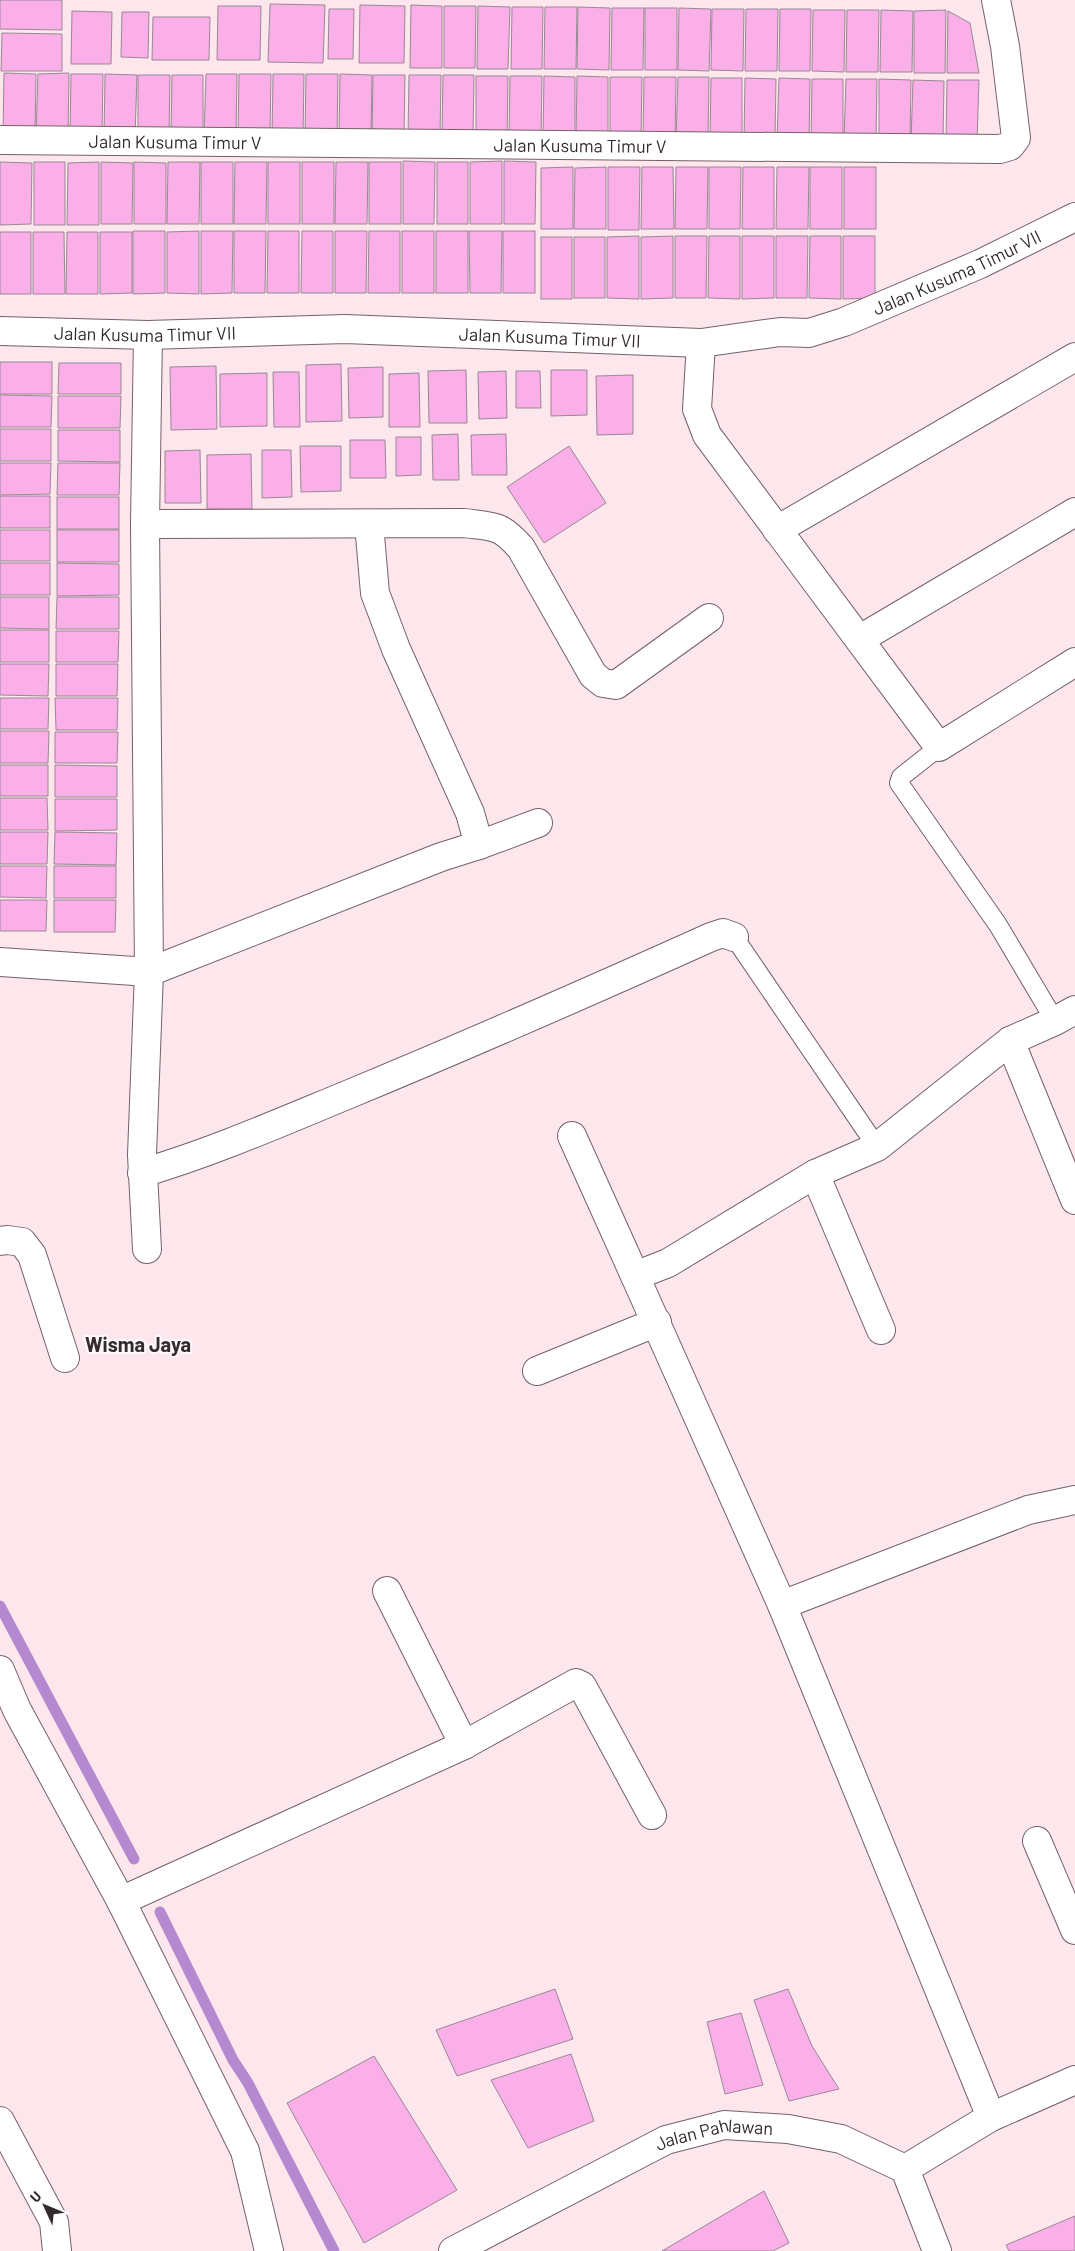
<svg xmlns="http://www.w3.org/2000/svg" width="1075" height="2251" font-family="Barlow,sans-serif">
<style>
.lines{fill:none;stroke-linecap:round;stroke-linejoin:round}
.stream{stroke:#b489d0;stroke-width:11}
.building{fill:#faafe8;stroke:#988894}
.lane-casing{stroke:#746166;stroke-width:20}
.street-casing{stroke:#746166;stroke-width:30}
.secondary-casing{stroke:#746166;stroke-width:30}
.lane{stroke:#fff;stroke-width:18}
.street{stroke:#fff;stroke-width:28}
.secondary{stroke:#fff;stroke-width:28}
.labels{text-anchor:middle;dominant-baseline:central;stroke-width:4;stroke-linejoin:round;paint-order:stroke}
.street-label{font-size:18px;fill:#332b2d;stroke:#fefafb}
.quarter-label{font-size:20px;font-weight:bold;fill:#332b2d;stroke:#fefafb}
</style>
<rect width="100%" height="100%" fill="#fde7ed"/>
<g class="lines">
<g class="stream">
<polyline points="0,1606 134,1859"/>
<polyline points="160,1912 233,2060 248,2083 334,2251"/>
</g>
</g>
<g class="building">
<polygon points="0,0 62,0 62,30 0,29"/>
<polygon points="270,4 325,5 323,63 268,62"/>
<polygon points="360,5 405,6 404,63 359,63"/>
<polygon points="411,5 442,6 442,68 410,68"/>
<polygon points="218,6 261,6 260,60 217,60"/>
<polygon points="444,6 476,6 475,68 444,68"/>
<polygon points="478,6 510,7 508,69 477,69"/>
<polygon points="512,7 543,7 542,69 511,69"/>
<polygon points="545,7 577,7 576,69 544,69"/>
<polygon points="578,7 610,8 609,70 577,69"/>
<polygon points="612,8 644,8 643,70 611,70"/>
<rect x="645" y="8" width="32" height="62"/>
<polygon points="679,8 711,9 709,71 678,70"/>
<polygon points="329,9 354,9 353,59 328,59"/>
<polygon points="712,9 744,9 743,71 711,70"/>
<polygon points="746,9 778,9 777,71 745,71"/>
<polygon points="780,9 811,9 810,71 779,71"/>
<polygon points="813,10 845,10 844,72 812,71"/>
<polygon points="847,10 879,10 878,72 846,72"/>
<polygon points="881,10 913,11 912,72 880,72"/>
<polygon points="946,10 945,73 914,73 914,11"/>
<polygon points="72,11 112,12 111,64 71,64"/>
<polygon points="948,11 970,23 979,73 947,73"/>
<polygon points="122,12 149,12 148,58 121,57"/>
<polygon points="153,17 210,17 209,60 152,60"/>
<polygon points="2,33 62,34 62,71 1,71"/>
<polygon points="4,73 36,74 35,136 3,135"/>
<polygon points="69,73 68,136 36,136 38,74"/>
<polygon points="71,74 103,74 102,136 70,136"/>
<polygon points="105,74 137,75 135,137 104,137"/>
<polygon points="206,74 237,74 236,136 204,135"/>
<polygon points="239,74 271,74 270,135 238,136"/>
<polygon points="273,74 304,74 303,137 272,136"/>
<polygon points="306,74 338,74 337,137 305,137"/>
<polygon points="340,74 372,75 371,137 339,137"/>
<polygon points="138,75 170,75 169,137 138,137"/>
<polygon points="172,75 203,75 203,137 171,137"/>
<polygon points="373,75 405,75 404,137 372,137"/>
<polygon points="409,75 441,75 440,137 408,137"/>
<polygon points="443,75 474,75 473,137 442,137"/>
<polygon points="476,76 508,76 507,138 476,138"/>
<polygon points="510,76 542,76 541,139 509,138"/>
<polygon points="544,76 575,77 575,139 543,139"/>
<polygon points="577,76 608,77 608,139 576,138"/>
<polygon points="610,77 642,77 641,139 610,139"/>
<polygon points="644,77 676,77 675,140 643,139"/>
<polygon points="678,77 709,77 708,140 676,140"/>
<polygon points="711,78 742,78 742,140 710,140"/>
<polygon points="745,78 776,79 775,140 744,140"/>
<polygon points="779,78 810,79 809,141 777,140"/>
<polygon points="812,79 843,79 843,141 811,141"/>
<polygon points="846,79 877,79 876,141 844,141"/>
<polygon points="879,79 911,80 910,141 879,141"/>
<polygon points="913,80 944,81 943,143 911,142"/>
<polygon points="947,80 979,80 977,142 946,142"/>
<polygon points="403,161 435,162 434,224 403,224"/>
<polygon points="502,161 502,224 470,224 470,162"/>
<polygon points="504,161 536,162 535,224 504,224"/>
<polygon points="0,162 32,163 31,224 0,225"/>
<rect x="34" y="162" width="31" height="63"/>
<polygon points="99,162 99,225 67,225 68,163"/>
<polygon points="101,162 133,163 132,224 101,224"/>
<polygon points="134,162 166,163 166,224 134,224"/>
<polygon points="168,162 200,162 199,224 167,224"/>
<rect x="201" y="162" width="32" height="62"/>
<polygon points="235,162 267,162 266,224 234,224"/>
<rect x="268" y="162" width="32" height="62"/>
<rect x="302" y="162" width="32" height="62"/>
<polygon points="336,162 368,162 367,224 335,224"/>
<rect x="369" y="162" width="32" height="62"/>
<rect x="437" y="162" width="31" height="62"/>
<polygon points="573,167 573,229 541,229 541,168"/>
<polygon points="606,167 606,229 574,229 575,168"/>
<polygon points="608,167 640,167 639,230 608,230"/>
<polygon points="642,167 673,167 674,229 641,229"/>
<polygon points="676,167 708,167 707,229 675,229"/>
<polygon points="709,167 741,167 740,229 709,229"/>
<polygon points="743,167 774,167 774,229 742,229"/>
<polygon points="777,167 809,167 808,229 776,229"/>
<rect x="810" y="167" width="32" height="62"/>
<rect x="844" y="167" width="32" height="62"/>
<polygon points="133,231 165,231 165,293 133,294"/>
<polygon points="199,231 199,294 167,293 167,232"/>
<polygon points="201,231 233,231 232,293 201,294"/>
<polygon points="234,231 266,231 265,293 234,293"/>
<polygon points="268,231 299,231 299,293 267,293"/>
<polygon points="302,231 333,231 333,293 301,293"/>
<polygon points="335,231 367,231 366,293 335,293"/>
<polygon points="369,231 400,231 400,293 368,293"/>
<rect x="402" y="231" width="32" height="62"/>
<rect x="436" y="231" width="32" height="62"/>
<polygon points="469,231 502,231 501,293 470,293"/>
<rect x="503" y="231" width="32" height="62"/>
<rect x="0" y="232" width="31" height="62"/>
<polygon points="33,232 64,232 65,294 33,294"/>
<polygon points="67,232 98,232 98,294 66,294"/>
<polygon points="100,232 132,232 132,293 100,294"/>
<polygon points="639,236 639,299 607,298 607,237"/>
<polygon points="673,236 673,298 641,299 641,237"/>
<polygon points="675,236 707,236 706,298 675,298"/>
<polygon points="709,236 740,236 740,299 708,298"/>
<polygon points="742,236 774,236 774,298 742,299"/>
<polygon points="776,236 808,236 807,298 776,298"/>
<polygon points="810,236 841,236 841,299 809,298"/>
<polygon points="843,236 875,236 875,298 843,299"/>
<rect x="541" y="237" width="31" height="62"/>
<rect x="574" y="237" width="31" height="61"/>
<rect x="0" y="362" width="52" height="32"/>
<polygon points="59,363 121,363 121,394 58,394"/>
<polygon points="341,364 342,421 306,422 306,365"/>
<polygon points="216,366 217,429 171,430 170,367"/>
<polygon points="383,367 383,417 349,418 348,368"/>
<polygon points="466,370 467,423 429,423 428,371"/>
<polygon points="551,370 587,370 587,415 551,416"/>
<polygon points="506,371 507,418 479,419 478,372"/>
<polygon points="516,371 540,371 541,408 516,408"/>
<polygon points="273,372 299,372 300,427 274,427"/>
<polygon points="267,373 267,426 220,427 220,374"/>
<polygon points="419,373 420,427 389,427 389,374"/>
<polygon points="633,375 633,434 597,435 596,376"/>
<polygon points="0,395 52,396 51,427 0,427"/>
<polygon points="58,396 121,396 120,428 58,428"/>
<rect x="0" y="429" width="51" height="32"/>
<polygon points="58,430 120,430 120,462 58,461"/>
<polygon points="458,434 459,480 433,480 432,435"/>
<polygon points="506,434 507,475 472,475 471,435"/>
<polygon points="396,437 421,437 421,475 396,476"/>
<polygon points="350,440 385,440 386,478 350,478"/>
<polygon points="300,446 341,446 341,491 301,492"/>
<polygon points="569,446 606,503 544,543 507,487"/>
<polygon points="200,450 201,503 165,503 165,451"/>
<polygon points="262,450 291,450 292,497 262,498"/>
<polygon points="251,454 252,509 207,509 207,455"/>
<polygon points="0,463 51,463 50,494 0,495"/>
<polygon points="58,463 120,463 119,495 57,495"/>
<rect x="0" y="496" width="50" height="32"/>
<rect x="57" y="497" width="62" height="32"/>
<rect x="0" y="530" width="50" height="31"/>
<rect x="57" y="530" width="62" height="32"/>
<rect x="0" y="563" width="50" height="32"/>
<polygon points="57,563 119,564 119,595 57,596"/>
<polygon points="0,597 49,597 49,629 0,628"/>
<polygon points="57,597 119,597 119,629 56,629"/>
<rect x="0" y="630" width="49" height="32"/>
<polygon points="56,631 119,631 118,662 56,662"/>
<polygon points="0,664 49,664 48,696 0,695"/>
<polygon points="56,664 118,664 117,696 56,696"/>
<polygon points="0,698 49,698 48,729 0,729"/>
<polygon points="55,698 118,698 117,730 56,730"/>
<polygon points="0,731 49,731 48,763 0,763"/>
<polygon points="55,732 118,732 117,763 55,763"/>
<rect x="0" y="765" width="48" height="31"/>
<polygon points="55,765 117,766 117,797 55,797"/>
<polygon points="0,798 47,798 48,830 0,830"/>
<polygon points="55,799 117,799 117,830 55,831"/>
<polygon points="0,832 48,832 47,864 0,864"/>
<polygon points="55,832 117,833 116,865 54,864"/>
<polygon points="0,866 47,866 46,898 0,897"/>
<rect x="54" y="866" width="62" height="32"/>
<polygon points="0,900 47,900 46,931 0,931"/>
<polygon points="54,900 116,900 115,932 54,932"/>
<polygon points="555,1989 573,2039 457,2076 436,2030"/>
<polygon points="788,1989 812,2046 839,2089 789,2101 754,2000"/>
<polygon points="741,2013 763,2085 725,2094 707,2022"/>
<polygon points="571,2054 594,2121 528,2148 491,2080"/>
<polygon points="374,2056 457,2190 364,2243 287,2103"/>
<polygon points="764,2191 789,2243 773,2251 662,2251"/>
<polygon points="1075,2216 1075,2251 1009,2251 1006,2245"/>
</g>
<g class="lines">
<g class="lane-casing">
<g id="lane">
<polyline points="939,747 901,777 899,783 998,925 1055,1021"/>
<polyline points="734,937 877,1147"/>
</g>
</g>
<g class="street-casing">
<g id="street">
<path id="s1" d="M0 140 1000 149 1010 146 1016 138 1005 46 996 0"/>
<path id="s2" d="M0 331 148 335 345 329 701 343 780 332 809 333 844 322 980 264 1075 217"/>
<polyline points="701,343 697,409 707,435 939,747 1075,662"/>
<path d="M145 524 464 523C494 527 500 524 521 548L593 675 603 683 616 685 709 618"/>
<polyline points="777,530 1075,357"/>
<polyline points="860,639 1075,512"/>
<polyline points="479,845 538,823"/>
<polyline points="0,962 149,972 441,857 479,845 470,813 396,649 375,593 369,524"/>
<polyline points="1010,1041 1075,1200"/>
<polyline points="572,1136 635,1276"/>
<path d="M142 1173C213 1152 279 1123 347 1095 470 1044 591 991 711 937L723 933 734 937"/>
<polyline points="815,1174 881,1330"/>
<polyline points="0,1241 7,1240 22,1242 32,1255 65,1358"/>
<polyline points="147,1249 142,1155 149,972 145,524 148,335"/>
<polyline points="537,1371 657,1322"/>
<polyline points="782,1605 1028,1510 1075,1500"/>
<polyline points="0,1670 17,1710 121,1901 245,2151 269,2251"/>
<polyline points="464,1745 576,1683 582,1686 587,1695 652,1815"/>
<polyline points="1037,1841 1075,1930"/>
<polyline points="121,1901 464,1745 387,1591"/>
<polyline points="991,2117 782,1605 635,1276 668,1263 815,1174 877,1147 1010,1041 1055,1021 1075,1010"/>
<polyline points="0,2121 54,2222 57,2251"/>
<polyline points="905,2169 991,2117 1075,2080"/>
</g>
</g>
<g class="secondary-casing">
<g id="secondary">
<path id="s3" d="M453 2251 666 2140 724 2125 788 2129 841 2139 905 2169 937 2251"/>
</g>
</g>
<use href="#lane" class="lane"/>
<use href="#street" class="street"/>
<use href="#secondary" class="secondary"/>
</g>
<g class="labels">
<g class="street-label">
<text stroke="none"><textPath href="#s1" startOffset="175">Jalan Kusuma Timur V</textPath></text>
<text stroke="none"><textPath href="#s1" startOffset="580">Jalan Kusuma Timur V</textPath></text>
<text stroke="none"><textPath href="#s2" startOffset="970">Jalan Kusuma Timur VII</textPath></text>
<text stroke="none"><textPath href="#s2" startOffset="145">Jalan Kusuma Timur VII</textPath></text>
<text stroke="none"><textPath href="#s2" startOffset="550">Jalan Kusuma Timur VII</textPath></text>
<text stroke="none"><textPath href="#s3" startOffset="289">Jalan Pahlawan</textPath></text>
</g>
<g class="quarter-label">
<text x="138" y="1344">Wisma Jaya</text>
</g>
</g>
<g transform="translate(45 2206) rotate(314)" stroke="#fefafb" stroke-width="4" paint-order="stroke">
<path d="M0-4L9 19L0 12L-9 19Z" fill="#332b2d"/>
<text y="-8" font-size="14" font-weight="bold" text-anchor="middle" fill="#332b2d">U</text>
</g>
</svg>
